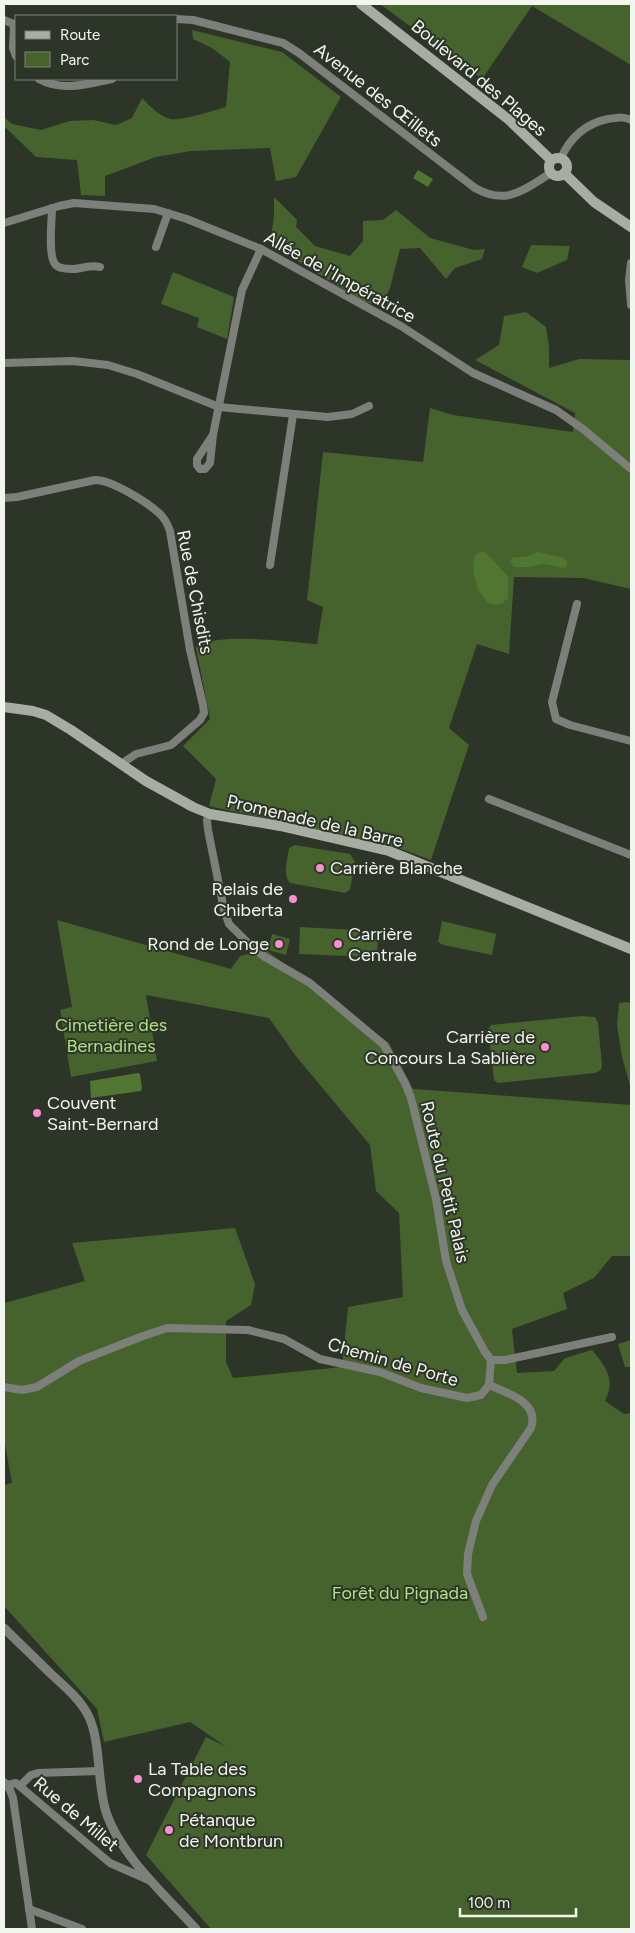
<svg xmlns="http://www.w3.org/2000/svg" width="635" height="1933" font-family="Figtree,sans-serif">
<style>
.green{fill:#46622d}
.water{fill:#517631}
.lines{fill:none;stroke-linecap:round;stroke-linejoin:round}
.minor{stroke:#7d807a;stroke-width:8}
.tertiary{stroke:#7d807a;stroke-width:9}
.secondary{stroke:#a7ada3;stroke-width:10}
.poi-dot{fill:#f690d1;stroke:#2d3428;stroke-width:2}
.labels{text-anchor:middle;dominant-baseline:central;stroke-width:4;stroke-linejoin:round;paint-order:stroke}
.street-label{font-size:18px;fill:#f2f6ef;stroke:#2d3428}
.poi-label{font-size:18px;fill:#f2f6ef;stroke:#2d3428;text-anchor:start}
.park-label{font-size:18px;fill:#ade182;stroke:#2d3428}
</style>
<rect width="100%" height="100%" fill="#2d3428"/>
<g class="green">
<polygon points="380,4 631,4 631,65 532,6 482,79"/>
<path d="M192 30 282 52 341 97 296 177 276 181 270 148 191 151 156 157 105 176V196L81 195 77 160 36 157 4 126V117L12 124 41 130 70 121 93 120 116 125 132 118 142 98C150 106 160 117 171 119 182 121 215 110 226 107L230 62 212 48 193 39Z"/>
<polygon points="274,197 297,220 296,227 315,246 350,256 363,241 363,221 383,220 396,210 430,238 474,250 485,249 482,259 455,268 446,279 420,248 400,249 390,288 381,307 361,300 270,244 274,216"/>
<polygon points="531,245 570,246 567,260 537,273 522,267"/>
<polygon points="173,272 234,297 227,339 197,327 199,318 161,304"/>
<path d="M526 312 546 327 549 347V368L579 359 631 360V589L583 578 514 577 509 654 477 644 449 728 469 745 431 860 393 846 209 806 216 779 183 746 210 719 196 648C213 631 292 642 317 644L323 607 307 600 323 452 423 462 430 408 453 415 573 432 575 413 475 360 499 345 504 316Z"/>
<path d="M295 845 350 854 355 862 350 890 345 893 290 883C282 874 288 859 289 848Z"/>
<path d="M57 920 231 969 240 956 266 950 389 1043 413 1089 631 1105V1256H612L594 1278 563 1293 567 1309 512 1329 517 1373 554 1371 565 1358 592 1350C606 1367 616 1379 605 1401L624 1414 631 1413V1929H211L146 1855 206 1737 225 1746 190 1722 104 1742 97 1709 4 1606V1485L12 1483 4 1439V1303L85 1281 72 1243 235 1228 255 1284 251 1305 226 1321V1362L233 1378 342 1367 348 1307 403 1297 399 1213 376 1191 370 1145 295 1055 269 1018 146 995 157 1061 71 1077 60 1010 72 1007Z"/>
<polygon points="442,921 496,934 492,955 443,945 438,942"/>
<polygon points="300,927 375,931 378,935 377,954 373,957 299,954"/>
<polygon points="272,934 290,939 286,955 268,950"/>
<polygon points="626,1002 631,1003 631,1089 622,1057 617,1026 619,1003"/>
<polygon points="582,1016 595,1017 598,1023 602,1065 601,1070 595,1073 498,1083 494,1080 488,1029 491,1025"/>
<polygon points="631,1340 631,1367 625,1367 618,1344"/>
</g>
<g class="water">
<polygon points="418,170 433,179 428,187 413,178"/>
<path d="M483 551C493 558 499 568 508 576V598C486 622 469 576 474 558 475 553 479 553 483 551Z"/>
<polygon points="537,552 564,558 567,561 567,565 564,568 543,564 530,567 514,567 510,561 513,557 526,557"/>
<polygon points="138,1073 140,1074 142,1088 141,1091 91,1098 90,1081"/>
</g>
<g class="lines">
<g class="minor">
<path d="M176 19 193 20 283 43 299 53 475 188C507 206 523 190 551 173"/>
<polyline points="4,20 16,25"/>
<polyline points="14,24 13,48 16,56"/>
<path d="M39 79C62 92 87 84 112 79"/>
<path d="M561 158C570 137 587 123 608 119 617 118 623 116 631 120"/>
<path d="M52 208C52 220 47 260 57 266 61 269 68 269 73 269 82 269 91 264 100 267"/>
<polyline points="4,223 59,206 74,203 154,209 187,219 261,249 401,326 473,373 556,410 583,429 631,469"/>
<polyline points="156,247 168,213"/>
<polyline points="631,263 629,280 631,305"/>
<polyline points="4,363 73,361 108,365 137,374 219,407 328,417 352,414 369,406"/>
<polyline points="213,435 197,459 197,465 200,469 205,469 210,463 213,435 242,290 261,249"/>
<path d="M4 498 17 497 95 480C112 480 147 502 160 514 165 519 168 525 170 531L190 650 203 705 204 713 200 720 171 745 136 754 121 764"/>
<polyline points="270,565 293,415"/>
<polyline points="577,604 552,702 556,719 570,725 631,741"/>
<polyline points="489,799 631,855"/>
<polyline points="210,814 207,820 208,830 224,910 229,924 251,946 265,957 310,983 384,1045 405,1083 411,1098 436,1199 446,1261 462,1310 485,1352 491,1360 505,1360 612,1337"/>
<polyline points="4,1387 22,1390 37,1387 79,1361 143,1336 167,1328 248,1330 284,1339 320,1359 380,1372 421,1388 467,1398 481,1395 489,1385"/>
<path d="M483 1617 467 1574 468 1554 476 1521 492 1485 531 1428C540 1402 507 1393 489 1385L491 1360"/>
<polyline points="4,1782 10,1790 13,1798 32,1929"/>
<polyline points="7,1785 16,1783 110,1863 151,1881"/>
<polyline points="20,1786 31,1775 38,1773 99,1771"/>
<polyline points="29,1909 82,1929"/>
</g>
<path class="tertiary" d="M4 1628C19 1643 35 1658 50 1673 64 1686 79 1698 88 1715 101 1740 97 1784 106 1812 120 1855 166 1896 196 1929"/>
<g class="secondary">
<polyline points="361,4 508,119 551,160"/>
<circle cx="558" cy="167" r="9"/>
<polyline points="564,173 594,202 631,227"/>
<polyline points="4,707 33,711 46,715 71,730 146,781 193,807 210,814 280,826 389,851 631,949"/>
</g>
</g>
<g class="poi-dot">
<circle cx="320" cy="868" r="5"/>
<circle cx="293" cy="899" r="5"/>
<circle cx="279" cy="944" r="5"/>
<circle cx="338" cy="944" r="5"/>
<circle cx="545" cy="1047" r="5"/>
<circle cx="37" cy="1113" r="5"/>
<circle cx="138" cy="1779" r="5"/>
<circle cx="169" cy="1830" r="5"/>
</g>
<g class="labels">
<g class="street-label">
<text transform="translate(479 78) rotate(40)">Boulevard des Plages</text>
<text transform="translate(378 95) rotate(38)">Avenue des Œillets</text>
<text transform="translate(340 277) rotate(29)">Allée de l'Impératrice</text>
<text transform="translate(195 592) rotate(79)">Rue de Chisdits</text>
<text transform="translate(315 821) rotate(13)">Promenade de la Barre</text>
<text transform="translate(445 1182) rotate(77)">Route du Petit Palais</text>
<text transform="translate(393 1362) rotate(16)">Chemin de Porte</text>
<text transform="translate(76 1814) rotate(40)">Rue de Millet</text>
</g>
<g class="poi-label">
<text x="330" y="868">Carrière Blanche</text>
<text x="283" y="889" text-anchor="end">Relais de<tspan x="283" dy="21">Chiberta</tspan></text>
<text x="348" y="934">Carrière<tspan x="348" dy="21">Centrale</tspan></text>
<text x="269" y="944" text-anchor="end">Rond de Longe</text>
<text x="535" y="1037" text-anchor="end">Carrière de<tspan x="535" dy="21">Concours La Sablière</tspan></text>
<text x="47" y="1103">Couvent<tspan x="47" dy="21">Saint-Bernard</tspan></text>
<text x="148" y="1769">La Table des<tspan x="148" dy="21">Compagnons</tspan></text>
<text x="179" y="1820">Pétanque<tspan x="179" dy="21">de Montbrun</tspan></text>
</g>
<g class="park-label">
<text x="111" y="1025">Cimetière des<tspan x="111" dy="21">Bernadines</tspan></text>
<text x="400" y="1593">Forêt du Pignada</text>
</g>
</g>
<rect width="635" height="1933" fill="none" stroke="#f2f6ef" stroke-width="10"/>
<rect x="15" y="15" width="162" height="65" fill="#2d3428" stroke="#7c8278"/>
<rect x="25" y="31" width="25" height="8" fill="#a7ada3" stroke="#7c8278"/>
<text x="60" y="40" font-size="15" fill="#f2f6ef">Route</text>
<rect x="25" y="52" width="25" height="15" fill="#46622d" stroke="#7c8278"/>
<text x="60" y="65" font-size="15" fill="#f2f6ef">Parc</text>
<path d="M460 1908v8h116v-8" fill="none" stroke="#f2f6ef" stroke-width="2.5"/>
<text x="468" y="1908" font-size="15" fill="#f2f6ef" stroke="#2d3428" stroke-width="4" paint-order="stroke">100 m</text>
</svg>
